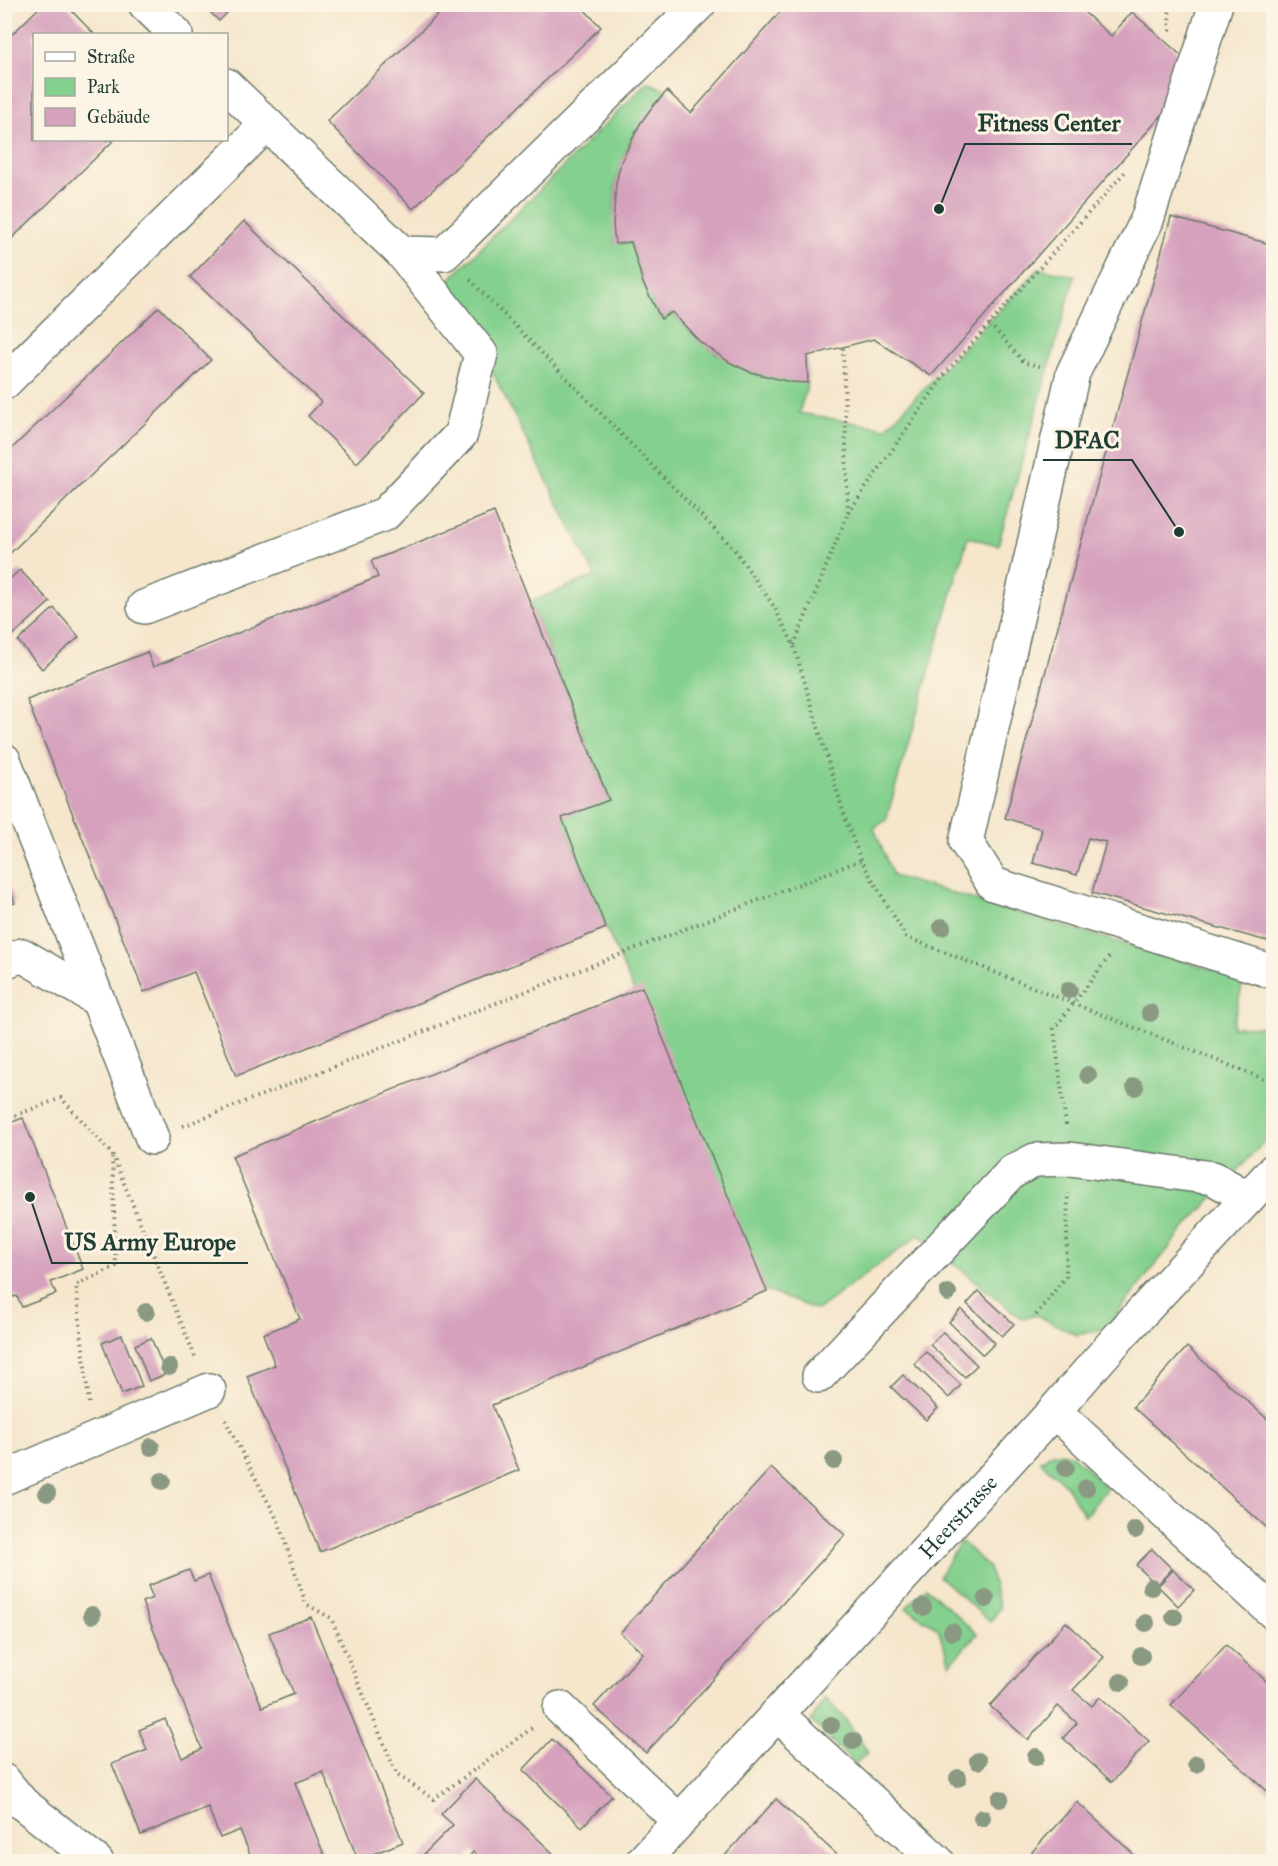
<svg xmlns="http://www.w3.org/2000/svg" width="1278" height="1866" font-family="'IM FELL Great Primer',serif">
<style>
.green{fill:#84d08e;stroke:#528661;stroke-width:1.5}
.building{fill:#d6a1bd}
.lines{fill:none;stroke-linecap:round;stroke-linejoin:round}
.minor-casing{stroke:#6a7869;stroke-width:36}
.path{stroke:#6a7869;stroke-width:4;stroke-dasharray:1.5 4.5;stroke-linecap:butt}
.minor{stroke:#fff;stroke-width:33}
.tree{fill:#8a9982}
.labels{text-anchor:middle;dominant-baseline:central;stroke-width:6;stroke-linejoin:round;paint-order:stroke}
.street-label{font-size:22px;fill:#1f3d34;stroke:#fcf5e5}
.leader{fill:none;stroke:#1f3d34;stroke-width:2}
.callout-dot{fill:#1f3d34;stroke:#fcf5e5;stroke-width:2}
.callout-label{font-size:24px;text-anchor:middle;font-weight:bold;fill:#1f3d34;stroke:#fcf5e5;stroke-width:6;stroke-linejoin:round;paint-order:stroke}
</style>
<rect width="100%" height="100%" fill="#fcf5e5"/>
<filter id="ink" filterUnits="userSpaceOnUse"><feTurbulence type="fractalNoise" baseFrequency=".0167" numOctaves="2"/><feDisplacementMap in="SourceGraphic" scale="12" xChannelSelector="R" yChannelSelector="G"/><feConvolveMatrix kernelMatrix="1 2 1 2 8 2 1 2 1" color-interpolation-filters="sRGB"/></filter>
<filter id="wash" filterUnits="userSpaceOnUse"><feTurbulence type="fractalNoise" baseFrequency=".008" numOctaves="4" result="noise"/><feDisplacementMap in="SourceGraphic" scale="24" xChannelSelector="R" yChannelSelector="G"/><feGaussianBlur stdDeviation="1.35" result="paint"/><feColorMatrix in="noise" values="0 0 0 0 0 0 0 0 0 0 0 0 0 0 0 0 0 1.4 0 .05"/><feComposite in="paint" operator="in"/></filter>
<g filter="url(#wash)">
<rect width="100%" height="100%" fill="#f5e6cc"/>
<g class="green">
<path d="M648 82 667 91C643 117 622 148 616 183 613 202 615 224 615 243L631 242 643 283 661 319 672 312C693 337 718 358 749 371 766 378 789 379 808 383L799 413 886 428 1040 268 1075 276 998 545 968 537 886 820 874 828 893 876 1244 979 1232 1027 1273 1026V1132L1183 1230 1105 1329 1077 1335 1036 1315 1022 1319 919 1235 817 1310 767 1291 606 928 562 818 609 799 530 602 595 576 447 282Z"/>
<polygon points="1053,1453 1071,1454 1107,1488 1085,1516 1066,1486 1040,1461"/>
<polygon points="961,1541 989,1568 1000,1608 990,1622 939,1576"/>
<polygon points="926,1587 977,1634 950,1664 938,1628 906,1608"/>
<polygon points="825,1698 846,1720 868,1752 855,1764 811,1721"/>
</g>
<g id="blocks">
<g class="building">
<polygon points="43,4 65,4 94,34 34,34 34,140 114,140 4,246 4,42"/>
<polygon points="202,4 236,4 219,21"/>
<polygon points="449,4 579,4 601,27 413,209 327,121"/>
<polygon points="787,4 1075,4 1111,36 1132,12 1200,72 931,376 874,339 807,356 808,383 790,382 750,372 731,363 700,342 672,312 661,319 643,283 631,242 615,244 613,225 616,183 621,162 640,124 652,107 667,91 691,113"/>
<polygon points="1171,217 1274,245 1274,943 1092,893 1106,842 1088,838 1077,875 1033,863 1042,829 1005,818"/>
<polygon points="244,221 424,393 357,463 308,416 321,402 190,277"/>
<polygon points="159,307 211,360 4,559 4,456"/>
<polygon points="494,512 609,800 562,818 606,928 236,1076 194,972 144,992 27,700 147,652 153,667 378,577 371,561"/>
<polygon points="20,570 50,602 11,637 4,630 4,584"/>
<polygon points="54,608 79,637 42,669 18,641"/>
<polygon points="5,876 15,903 4,907 4,877"/>
<polygon points="642,987 767,1291 492,1405 519,1470 320,1552 247,1376 275,1365 263,1334 300,1319 232,1156"/>
<polygon points="23,1118 83,1269 51,1282 56,1294 22,1307 17,1296 13,1297 4,1275 4,1125"/>
<polygon points="979,1291 1014,1324 1002,1336 967,1304"/>
<polygon points="961,1309 995,1343 983,1355 949,1322"/>
<polygon points="943,1332 977,1365 965,1377 930,1345"/>
<polygon points="122,1335 142,1386 122,1394 102,1343"/>
<polygon points="151,1338 166,1374 149,1381 135,1345"/>
<polygon points="1187,1347 1274,1425 1274,1534 1133,1407"/>
<polygon points="926,1352 961,1385 949,1398 914,1364"/>
<polygon points="903,1375 938,1408 926,1420 891,1387"/>
<polygon points="771,1468 845,1535 646,1753 594,1706 643,1653 620,1633"/>
<polygon points="1152,1549 1172,1569 1157,1585 1136,1565"/>
<polygon points="189,1570 194,1581 208,1575 262,1707 294,1694 269,1633 311,1617 403,1842 358,1860 323,1772 295,1783 327,1862 253,1862 240,1830 220,1838 208,1807 141,1835 112,1764 147,1750 139,1730 165,1719 182,1758 202,1749 142,1602 153,1598 148,1586"/>
<polygon points="1173,1570 1194,1590 1178,1606 1158,1586"/>
<polygon points="1066,1622 1104,1657 1073,1690 1092,1706 1100,1697 1149,1741 1112,1782 1063,1738 1077,1723 1058,1706 1028,1740 990,1706"/>
<polygon points="1226,1645 1274,1688 1274,1797 1171,1705"/>
<polygon points="552,1739 612,1796 582,1827 523,1770"/>
<polygon points="475,1779 562,1862 483,1862 473,1852 464,1862 420,1862 418,1860 453,1825 441,1814"/>
<polygon points="776,1799 845,1862 725,1862 722,1859"/>
<polygon points="1077,1802 1142,1862 1023,1862"/>
</g>
</g>
</g>
<g filter="url(#ink)">
<use href="#blocks" fill-opacity="0" stroke="#6a7869" stroke-width="1.5"/>
<g class="lines">
<g class="minor-casing">
<g id="minor">
<polyline points="145,4 176,34"/>
<polyline points="1216,4 1147,220 1073,373 966,842 993,884 1274,972"/>
<polyline points="226,85 402,253 444,254 699,4"/>
<polyline points="4,383 267,124"/>
<polyline points="144,607 385,514 461,434 481,354 402,253"/>
<polyline points="4,760 152,1138"/>
<polyline points="4,962 22,955 98,1000"/>
<polyline points="819,1376 1012,1172 1035,1160 1070,1159 1213,1178 1248,1198"/>
<polyline points="1054,1411 1274,1613"/>
<polyline points="4,1478 209,1390"/>
<polyline points="560,1708 679,1821"/>
<polyline points="777,1714 938,1862"/>
<polyline points="4,1781 22,1803 97,1862"/>
<path id="s1" d="M642 1862 1054 1411 1118 1338 1274 1170"/>
</g>
</g>
<g class="path">
<polyline points="1170,31 1169,14 1171,4"/>
<polyline points="470,280 734,549 775,608 794,646 845,818 861,860 906,937 1274,1083"/>
<polyline points="990,324 1025,363 1040,366"/>
<polyline points="848,513 946,373 1125,172"/>
<polyline points="794,645 848,513 843,347"/>
<polyline points="4,1120 61,1098 112,1154 196,1359"/>
<polyline points="1066,1125 1054,1029 1109,957"/>
<polyline points="183,1126 861,860"/>
<polyline points="1036,1315 1066,1276 1068,1193"/>
<polyline points="89,1403 76,1285 116,1266 112,1158"/>
<polyline points="225,1420 278,1521 306,1604 331,1618 397,1775 434,1799 532,1728"/>
</g>
<use href="#minor" class="minor"/>
</g>
<g class="tree">
<circle cx="942" cy="927" r="9"/>
<circle cx="1069" cy="990" r="9"/>
<circle cx="1150" cy="1013" r="9"/>
<circle cx="1088" cy="1075" r="9"/>
<circle cx="1135" cy="1087" r="9"/>
<circle cx="948" cy="1293" r="9"/>
<circle cx="146" cy="1312" r="9"/>
<circle cx="169" cy="1367" r="9"/>
<circle cx="151" cy="1447" r="9"/>
<circle cx="834" cy="1461" r="9"/>
<circle cx="1066" cy="1468" r="9"/>
<circle cx="162" cy="1481" r="9"/>
<circle cx="1086" cy="1488" r="9"/>
<circle cx="47" cy="1493" r="9"/>
<circle cx="1135" cy="1530" r="9"/>
<circle cx="1151" cy="1587" r="9"/>
<circle cx="986" cy="1599" r="9"/>
<circle cx="923" cy="1607" r="9"/>
<circle cx="92" cy="1615" r="9"/>
<circle cx="1174" cy="1617" r="9"/>
<circle cx="1146" cy="1623" r="9"/>
<circle cx="952" cy="1632" r="9"/>
<circle cx="1141" cy="1656" r="9"/>
<circle cx="1121" cy="1682" r="9"/>
<circle cx="831" cy="1725" r="9"/>
<circle cx="853" cy="1741" r="9"/>
<circle cx="1036" cy="1757" r="9"/>
<circle cx="978" cy="1761" r="9"/>
<circle cx="1196" cy="1764" r="9"/>
<circle cx="958" cy="1778" r="9"/>
<circle cx="1000" cy="1799" r="9"/>
<circle cx="982" cy="1818" r="9"/>
</g>
</g>
<g class="labels">
<g class="street-label">
<text stroke="none"><textPath href="#s1" startOffset="468">Heerstrasse</textPath></text>
</g>
</g>
<path class="leader" d="M939 209L965 144H1132M1179 532L1132 460H1043M30 1197L52 1263H248"/>
<g class="callout-dot">
<circle cx="939" cy="209" r="6"/>
<circle cx="1179" cy="532" r="6"/>
<circle cx="30" cy="1197" r="6"/>
</g>
<g class="callout-label">
<text x="1049" y="131">Fitness Center</text>
<text x="1087" y="448">DFAC</text>
<text x="150" y="1250">US Army Europe</text>
</g>
<rect width="1278" height="1866" fill="none" stroke="#fcf5e5" stroke-width="24"/>
<rect x="33" y="33" width="195" height="108" fill="#fcf5e5" stroke="#a4ab9e" stroke-width="1.5"/>
<rect x="45" y="52" width="30" height="9" fill="#ffffff" stroke="#a4ab9e" stroke-width="1.5"/>
<text x="87" y="63" font-size="18" fill="#1f3d34">Straße</text>
<rect x="45" y="78" width="30" height="18" fill="#84d08e" stroke="#a4ab9e" stroke-width="1.5"/>
<text x="87" y="93" font-size="18" fill="#1f3d34">Park</text>
<rect x="45" y="108" width="30" height="18" fill="#d6a1bd" stroke="#a4ab9e" stroke-width="1.5"/>
<text x="87" y="123" font-size="18" fill="#1f3d34">Gebäude</text>
</svg>
